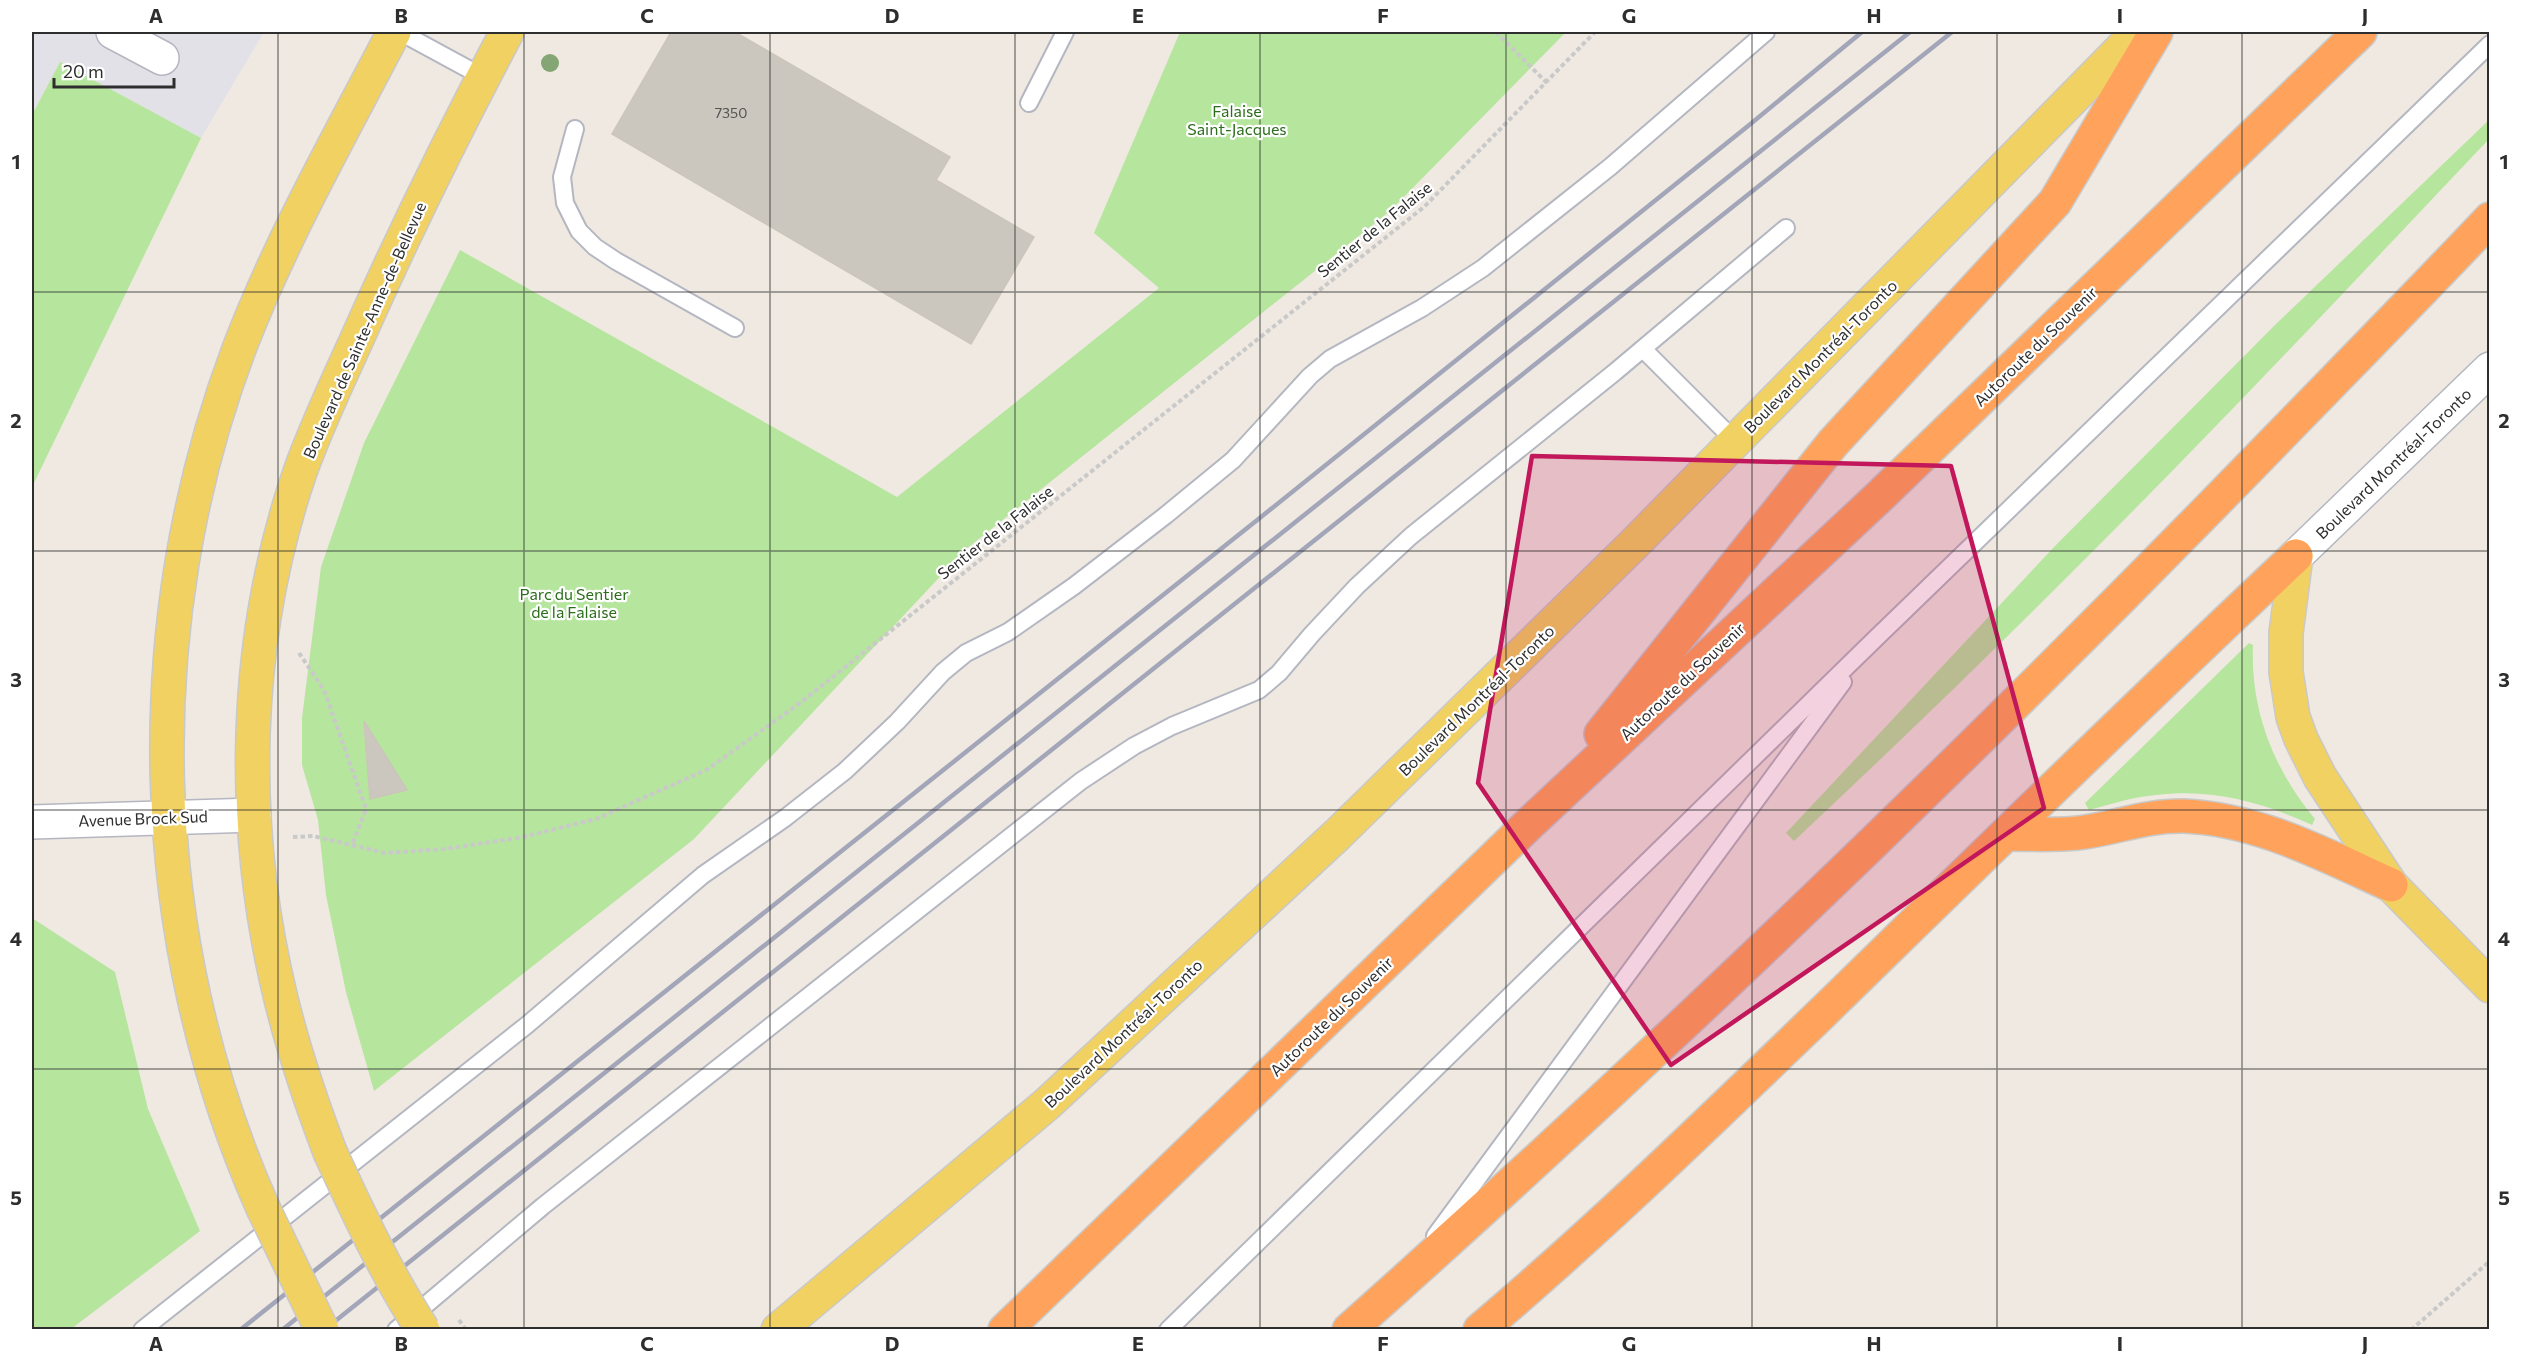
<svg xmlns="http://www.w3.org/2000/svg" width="2521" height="1361" font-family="Commissioner,sans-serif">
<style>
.industrial{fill:#e3e1e8}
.green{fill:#b6e59e}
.building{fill:#cbc7bf;stroke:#cbc5ba;stroke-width:1.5}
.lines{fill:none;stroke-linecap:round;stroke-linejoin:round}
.service-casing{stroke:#b4b7c1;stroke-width:20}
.minor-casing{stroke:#b4b7c1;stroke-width:36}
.secondary-casing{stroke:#b4b7c1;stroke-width:36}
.primary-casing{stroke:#c9c9c9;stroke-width:36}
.motorway-casing{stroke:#c9c9c9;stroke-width:36}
.path{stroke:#c9c9c9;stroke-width:4;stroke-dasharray:4.5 3;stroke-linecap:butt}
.service{stroke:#fff;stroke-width:16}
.minor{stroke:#fff;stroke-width:33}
.secondary{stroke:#fff;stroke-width:33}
.primary{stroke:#f2d163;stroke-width:33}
.motorway{stroke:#ffa35c;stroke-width:33}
.rail{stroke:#a3a6b8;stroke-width:4.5}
.primary-bridge-casing{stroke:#c9c9c9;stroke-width:36;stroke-linecap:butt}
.path-bridge{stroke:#c9c9c9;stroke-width:4;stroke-dasharray:4.5 3;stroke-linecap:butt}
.primary-bridge{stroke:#f2d163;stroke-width:33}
.tree{fill:#84a574}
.marked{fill:#c2185b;fill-opacity:0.2;stroke:#c2185b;stroke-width:4.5;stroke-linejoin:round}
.grid{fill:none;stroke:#2e2e2e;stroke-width:1.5;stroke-opacity:0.55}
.labels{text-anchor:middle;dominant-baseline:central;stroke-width:4.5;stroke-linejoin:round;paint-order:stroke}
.number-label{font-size:14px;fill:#555452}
.park-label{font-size:16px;fill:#2c6e1b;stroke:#fff}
.street-label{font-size:16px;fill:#2e2e2e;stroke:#fff}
.neatline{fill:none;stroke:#2e2e2e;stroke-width:2}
.grid-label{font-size:20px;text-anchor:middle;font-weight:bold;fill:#2e2e2e}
</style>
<rect width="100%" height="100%" fill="#efe9e1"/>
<polygon class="industrial" points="32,32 264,32 201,138 60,62 32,115"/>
<g class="green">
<polygon points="1180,32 1566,32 1390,211 965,550 694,839 374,1091 346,992 326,895 318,820 302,765 302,718 321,567 364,443 460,250 897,497 1159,288 1094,233"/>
<polygon points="60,62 201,138 32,487 32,115"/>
<path d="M2489 120V139C2366 269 2244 399 2118 526 2012 633 1904 738 1794 841L1786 833 2056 545 2277 323Z"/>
<path d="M2249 643 2253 645C2250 710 2274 770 2315 819L2312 825C2262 802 2211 788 2156 795 2133 797 2111 804 2089 810L2085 803Z"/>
<polygon points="32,918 115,972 148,1109 200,1231 71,1329 32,1329"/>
</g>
<g class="building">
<polygon points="671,32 735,32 950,157 936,180 1034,237 971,344 612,134"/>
<polygon points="364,721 407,790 370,799"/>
</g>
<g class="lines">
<g class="service-casing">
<g id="service">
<polyline points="400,32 483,77"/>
<polyline points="1029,103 1065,32"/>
<polyline points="575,129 562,177 565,203 579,231 595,247 616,261 735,328"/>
<polyline points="1643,349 1735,441"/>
<polyline points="1435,1236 1843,682"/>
<polyline points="142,1330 527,1025 703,875 785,818 845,771 897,722 943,672 966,653 1008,632 1074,586 1166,515 1233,460 1310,376 1330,359 1422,308 1483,268 1610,167 1766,32"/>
<polyline points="396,1330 543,1206 1081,781 1134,746 1172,726 1259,690 1279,673 1312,634 1357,586 1411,536 1615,372 1786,228"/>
<polyline points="1168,1330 1872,642 2490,44"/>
</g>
</g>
<g class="minor-casing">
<g id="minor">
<polyline points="113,32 162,58"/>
<polyline points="32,822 254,815"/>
</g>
</g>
<g class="secondary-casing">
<polyline id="secondary" points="2296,556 2490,369"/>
</g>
<g class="primary-casing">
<g id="primary">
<polyline points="2296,556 2286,633 2286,672 2293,717 2301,739 2320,777 2391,885 2490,986"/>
<path d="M330 1152C311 1102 294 1052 281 999 239 827 242 641 300 472 317 424 340 377 361 330 406 229 455 130 507 32"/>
<path d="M263 1208C144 940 135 625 239 349 281 239 340 136 394 32"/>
<polyline points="778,1330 1047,1104 1338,834 1635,543 2138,32"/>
</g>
</g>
<g class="motorway-casing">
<g id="motorway">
<polyline points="1601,734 1833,443 2055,202 2156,32"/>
<path d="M2007 834C2032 834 2060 836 2085 832 2118 827 2149 815 2184 816 2258 819 2325 855 2391 885"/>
<polyline points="1005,1330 1529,824 1880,496 2360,32"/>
<path d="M1349 1330C1670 1044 1979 746 2278 438 2349 365 2420 293 2490 219"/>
<path d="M1480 1330C1598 1230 1709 1122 1820 1015 1978 861 2135 707 2296 556"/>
</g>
</g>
<g class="path">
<polyline points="1496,32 1547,83"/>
<polyline points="299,653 324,690 366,809 352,845"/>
<polyline points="293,837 313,836 385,853 445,849 523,837 596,819 708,769 800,703 1424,207 1595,32"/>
<polyline points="2411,1330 2490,1261"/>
</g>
<use href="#service" class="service"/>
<use href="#minor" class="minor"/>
<use href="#secondary" class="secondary"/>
<use href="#primary" class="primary"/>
<use href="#motorway" class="motorway"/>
<g class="rail">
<polyline points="240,1330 1261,517 1748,126 1862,32"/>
<polyline points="282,1330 1910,32"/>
<polyline points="324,1330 1952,32"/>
</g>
<g class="primary-bridge-casing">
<g id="primary-bridge">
<path d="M330 1152C358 1213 386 1273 423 1330"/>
<polyline points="263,1208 322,1330"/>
</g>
</g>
<polyline class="path-bridge" points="459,1320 466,1330"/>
<use href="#primary-bridge" class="primary-bridge"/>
</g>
<circle class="tree" cx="550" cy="63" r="9"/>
<path class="marked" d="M1532 456 1951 466 2044 808 1671 1065 1478 783Z"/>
<path class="grid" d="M278 32V1330M524 32V1330M770 32V1330M1015 32V1330M1260 32V1330M1506 32V1330M1752 32V1330M1997 32V1330M2242 32V1330M32 292H2490M32 551H2490M32 810H2490M32 1069H2490"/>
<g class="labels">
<g class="number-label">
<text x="731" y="112">7350</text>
</g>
<g class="park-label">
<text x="1237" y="110">Falaise<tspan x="1237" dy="18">Saint-Jacques</tspan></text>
<text x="574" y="593">Parc du Sentier<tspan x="574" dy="18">de la Falaise</tspan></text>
</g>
<g class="street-label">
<text transform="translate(1374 229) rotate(-39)">Sentier de la Falaise</text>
<text transform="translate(364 330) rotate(-66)">Boulevard de Sainte-Anne-de-Bellevue</text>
<text transform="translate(2035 346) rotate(-44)">Autoroute du Souvenir</text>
<text transform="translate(1820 356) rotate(-45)">Boulevard Montréal-Toronto</text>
<text transform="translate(2393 463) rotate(-44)">Boulevard Montréal-Toronto</text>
<text transform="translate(995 532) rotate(-38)">Sentier de la Falaise</text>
<text transform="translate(1682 681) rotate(-43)">Autoroute du Souvenir</text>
<text transform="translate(1476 700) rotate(-44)">Boulevard Montréal-Toronto</text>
<text transform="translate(143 818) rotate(-2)">Avenue Brock Sud</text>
<text transform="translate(1331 1016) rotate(-44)">Autoroute du Souvenir</text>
<text transform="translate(1123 1033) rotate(-43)">Boulevard Montréal-Toronto</text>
</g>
</g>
<rect width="2521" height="1361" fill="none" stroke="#ffffff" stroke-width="66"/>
<path d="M54 78v9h120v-9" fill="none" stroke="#2e2e2e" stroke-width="3"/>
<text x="63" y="78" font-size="18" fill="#2e2e2e" stroke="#ffffff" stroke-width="4.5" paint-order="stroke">20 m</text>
<rect x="33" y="33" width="2455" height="1295" class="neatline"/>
<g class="grid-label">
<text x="156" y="23">A</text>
<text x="401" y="23">B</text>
<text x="647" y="23">C</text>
<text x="892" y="23">D</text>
<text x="1138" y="23">E</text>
<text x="1383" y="23">F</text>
<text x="1629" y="23">G</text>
<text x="1874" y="23">H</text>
<text x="2120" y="23">I</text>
<text x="2365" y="23">J</text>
<text x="16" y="169">1</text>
<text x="2504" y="169">1</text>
<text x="16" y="428">2</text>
<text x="2504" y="428">2</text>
<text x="16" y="687">3</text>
<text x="2504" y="687">3</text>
<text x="16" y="946">4</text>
<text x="2504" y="946">4</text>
<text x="16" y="1205">5</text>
<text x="2504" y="1205">5</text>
<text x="156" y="1351">A</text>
<text x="401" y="1351">B</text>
<text x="647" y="1351">C</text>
<text x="892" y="1351">D</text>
<text x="1138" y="1351">E</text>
<text x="1383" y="1351">F</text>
<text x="1629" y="1351">G</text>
<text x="1874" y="1351">H</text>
<text x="2120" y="1351">I</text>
<text x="2365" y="1351">J</text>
</g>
</svg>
